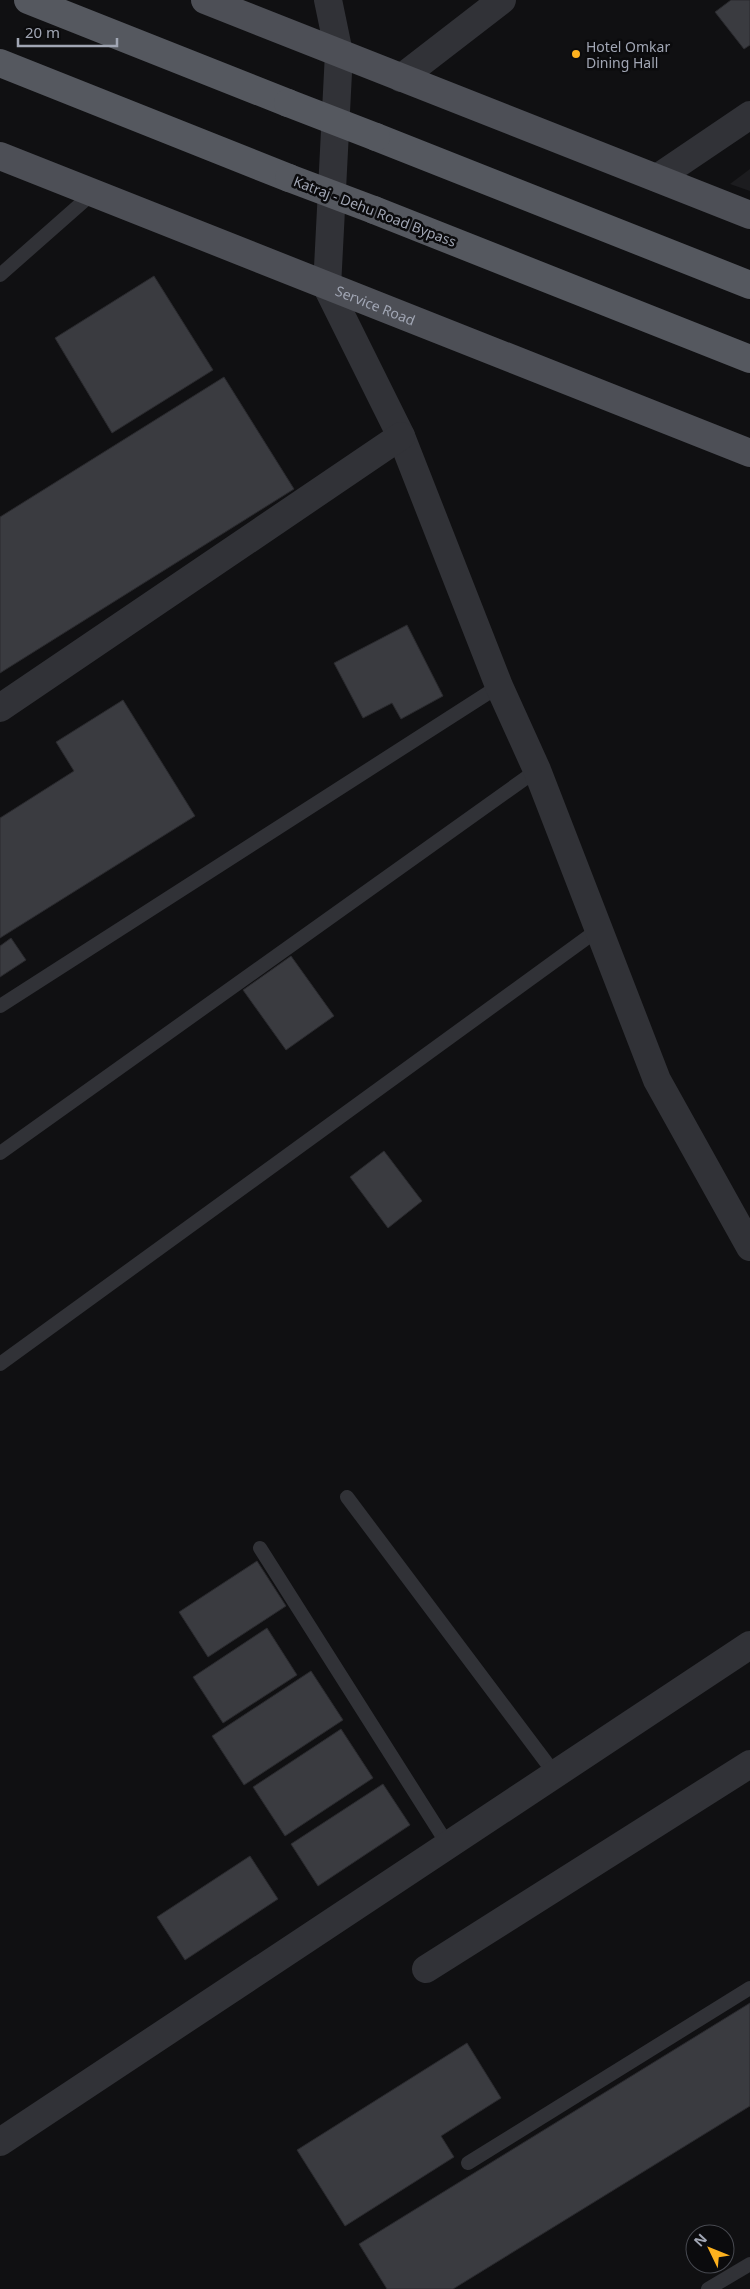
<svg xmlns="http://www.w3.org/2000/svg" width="750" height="2289" font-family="'Noto Sans',sans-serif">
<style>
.built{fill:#1c1c1f}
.building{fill:#3a3b40;stroke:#2a2a2e}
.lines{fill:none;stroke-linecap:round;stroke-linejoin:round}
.service{stroke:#313237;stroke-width:14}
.minor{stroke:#313237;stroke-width:28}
.tertiary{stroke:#313237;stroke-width:28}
.primary{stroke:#4d4f56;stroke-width:28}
.trunk{stroke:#55585f;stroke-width:28}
.trunk-bridge{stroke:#55585f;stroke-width:28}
.poi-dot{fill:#fdb11e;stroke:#0b0b0d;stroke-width:2}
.labels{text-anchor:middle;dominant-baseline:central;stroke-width:5;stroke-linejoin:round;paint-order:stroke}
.poi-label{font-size:14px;fill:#a1a6b4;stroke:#0b0b0d;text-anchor:start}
.street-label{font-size:14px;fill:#a1a6b4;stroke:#0b0b0d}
</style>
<rect width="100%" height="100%" fill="#101012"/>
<polygon class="built" points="750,169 750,191 730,184"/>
<g class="building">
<polygon points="731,0 750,0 750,45 744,49 715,12"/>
<polygon points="154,276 213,370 112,433 55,338"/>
<polygon points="224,377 294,489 0,673 0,517"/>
<polygon points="407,625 443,696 401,719 392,703 363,718 334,663"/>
<polygon points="123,700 195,816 0,938 0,818 74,771 56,742"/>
<polygon points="11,938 26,960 0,977 0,946"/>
<polygon points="291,956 334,1016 286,1050 243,990"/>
<polygon points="384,1151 422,1201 388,1228 350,1177"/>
<polygon points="257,1561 286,1606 208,1657 179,1612"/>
<polygon points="267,1628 297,1675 223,1723 193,1677"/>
<polygon points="311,1671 343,1720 244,1785 212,1736"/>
<polygon points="341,1729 373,1778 285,1836 253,1787"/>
<polygon points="383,1784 410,1825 318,1886 291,1844"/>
<polygon points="250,1856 278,1899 185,1960 157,1917"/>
<polygon points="750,2003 750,2106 453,2289 387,2289 359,2244"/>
<polygon points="467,2043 501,2098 441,2136 454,2157 345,2226 297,2150"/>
</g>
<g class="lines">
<g class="service">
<polyline points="0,275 93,193"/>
<polyline points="0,1006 499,686"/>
<polyline points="0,1153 537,770"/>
<polyline points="0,1364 599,929"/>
<polyline points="347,1497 555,1774"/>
<polyline points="260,1548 448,1845"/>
<polyline points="468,2163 750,1988"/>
<polyline points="708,2289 750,2264"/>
</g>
<g class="minor">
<polyline points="401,78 502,0"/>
<polyline points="657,178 750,115"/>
<polyline points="327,287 401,436 499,686 537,770 657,1080 750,1247"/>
<polyline points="0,708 401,436"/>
<polyline points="426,1969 750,1764"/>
<polyline points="0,2142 750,1645"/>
</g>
<polyline class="tertiary" points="327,287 339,53 328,0"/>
<g class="primary">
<polyline points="205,0 750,215"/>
<path id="s1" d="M0 156 750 453"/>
</g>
<g class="trunk">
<polyline points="28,0 288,103"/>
<polyline points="0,63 289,178"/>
<polyline points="376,137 750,285"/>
<polyline points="374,210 750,359"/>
</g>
<g class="trunk-bridge">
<polyline points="288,103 376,137"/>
<polyline points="289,178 374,210"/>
</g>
</g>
<circle class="poi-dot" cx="576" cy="54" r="5"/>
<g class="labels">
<g class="poi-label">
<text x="586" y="46">Hotel Omkar<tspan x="586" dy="16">Dining Hall</tspan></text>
</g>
<g class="street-label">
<text transform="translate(375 211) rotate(21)">Katraj - Dehu Road Bypass</text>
<text stroke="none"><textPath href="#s1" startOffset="404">Service Road</textPath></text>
</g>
</g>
<g transform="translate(710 2249) rotate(313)"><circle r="24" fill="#0b0b0d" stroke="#474950"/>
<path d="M0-4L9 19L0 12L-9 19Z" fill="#fdb11e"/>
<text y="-8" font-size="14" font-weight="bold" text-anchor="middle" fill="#a1a6b4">N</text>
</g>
<path d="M18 38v8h99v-8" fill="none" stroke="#a1a6b4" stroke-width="2.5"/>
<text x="25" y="38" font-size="15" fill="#a1a6b4" stroke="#0b0b0d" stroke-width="4" paint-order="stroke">20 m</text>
</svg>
